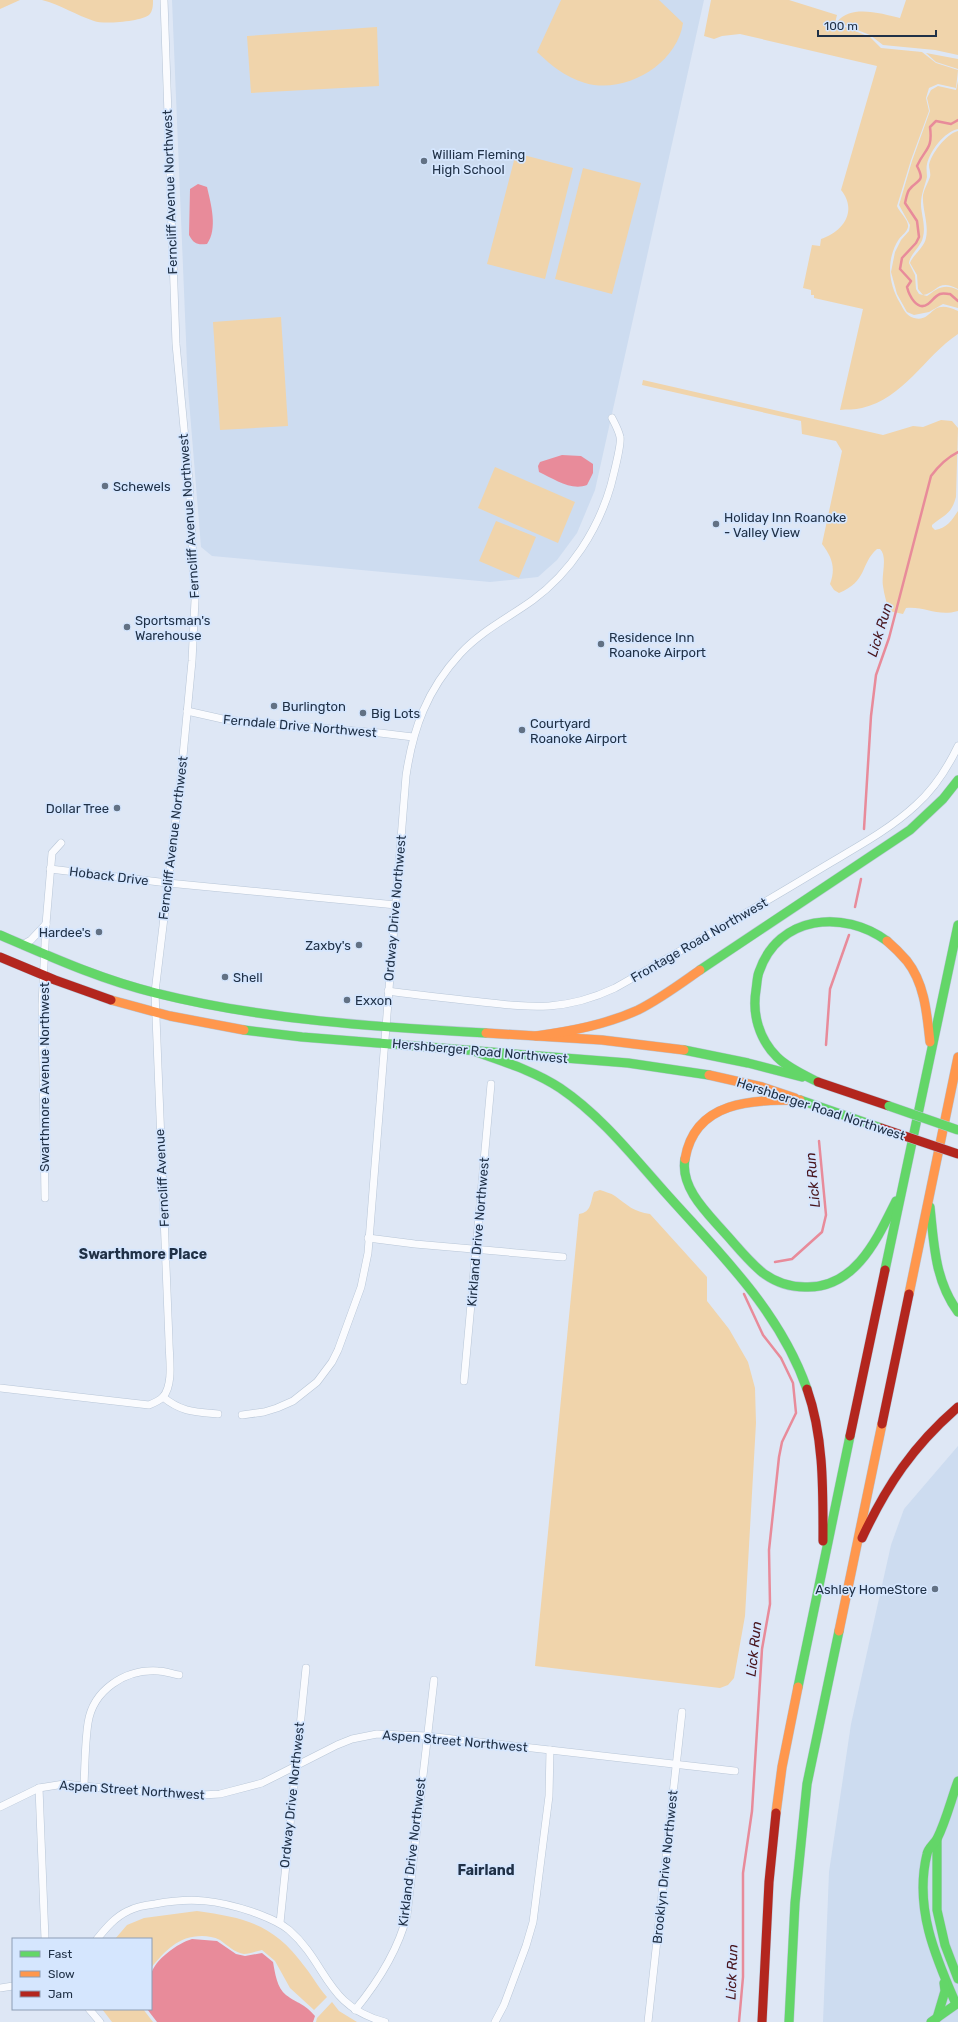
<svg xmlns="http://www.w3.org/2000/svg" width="958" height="2022" font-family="Rubik,sans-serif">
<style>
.built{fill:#cddcf0}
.green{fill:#f0d4ab}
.water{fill:#e88b9a}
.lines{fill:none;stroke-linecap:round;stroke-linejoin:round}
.stream{stroke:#e88b9a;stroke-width:2.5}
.street-casing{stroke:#b8c6d7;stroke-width:8}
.fast-casing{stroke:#b8c6d7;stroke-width:10}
.slow-casing{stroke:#b8c6d7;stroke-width:10}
.jam-casing{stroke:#b8c6d7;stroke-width:10}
.street{stroke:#fafbfe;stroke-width:7}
.fast{stroke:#63d668;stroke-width:9}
.slow{stroke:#ff974d;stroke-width:9}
.jam{stroke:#b3261e;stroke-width:9}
.fast-bridge-casing{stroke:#b8c6d7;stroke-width:10;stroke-linecap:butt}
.jam-bridge-casing{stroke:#b8c6d7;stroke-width:10;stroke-linecap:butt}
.fast-bridge{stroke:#63d668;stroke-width:9}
.jam-bridge{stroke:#b3261e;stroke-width:9}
.poi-dot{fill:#627184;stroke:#d5e6fe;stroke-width:1.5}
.labels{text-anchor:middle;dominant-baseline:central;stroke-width:3.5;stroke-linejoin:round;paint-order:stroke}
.poi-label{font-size:13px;fill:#203147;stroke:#d5e6fe;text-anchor:start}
.street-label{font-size:13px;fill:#203147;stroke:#d5e6fe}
.water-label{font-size:14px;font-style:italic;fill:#49151c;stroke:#d5e6fe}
.neighbourhood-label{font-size:14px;font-weight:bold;fill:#203147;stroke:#d5e6fe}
</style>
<rect width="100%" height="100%" fill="#dee7f5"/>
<g class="built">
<polygon points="172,0 704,0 595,490 577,533 557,560 538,577 490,582 212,556 201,547 188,388"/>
<polygon points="958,1446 958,2022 823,2022 829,1872 851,1724 891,1545 904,1509"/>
</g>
<g class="green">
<polygon points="0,0 20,0 0,9"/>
<path d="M42 0H153C153 5 153 11 149 15 142 21 104 25 94 21 76 15 61 5 42 0Z"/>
<path d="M561 0H659L683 23C677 64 625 95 585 83 565 77 552 66 537 52Z"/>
<path d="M711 0H789L837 15 835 23 870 37 881 48 922 52 936 63 958 70 956 88 938 84 929 88 926 98 929 111 911 160 897 206C899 212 909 220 908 227 907 232 902 235 899 239 886 259 888 283 900 303 903 308 906 316 914 318 934 323 929 297 958 311V334C924 357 904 398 862 408 855 410 847 409 840 410L863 309 814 298V295H811V290L803 288 812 245 820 246 821 239C843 232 858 211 841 190L877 66 740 34 722 36 714 39 704 36Z"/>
<path d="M906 0H958V55L935 50 883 45 870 35 837 22C851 4 882 14 900 18Z"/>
<polygon points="377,27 379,86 251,93 247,36"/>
<polygon points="926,53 958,59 958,69 936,62"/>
<path d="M958 81V129C944 132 930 151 927 164 926 168 927 173 927 177 925 186 921 194 921 204 921 214 926 226 923 237 921 247 910 254 909 263L915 275 916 289 919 294 927 296C937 288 945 283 958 290V308L943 304 929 312 914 315 907 312 897 294 891 272 895 252 901 240 909 231 910 225 899 205 912 161 930 111 927 98 931 90 938 86 956 90Z"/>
<path d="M958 131V289C938 278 937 293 923 295L918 289 917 275 910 263C912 256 924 248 926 238 929 224 922 209 923 195 924 189 928 183 930 177 931 173 929 169 929 165 931 154 946 134 958 131Z"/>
<polygon points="516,153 573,168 545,279 487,264"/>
<polygon points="583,168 641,183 612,294 555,279"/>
<polygon points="281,317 288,426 220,430 213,322"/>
<path d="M643 380 883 435 913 426 923 427 941 420 952 421 958 428 956 497C951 515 945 514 932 525V527L935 530C947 528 952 520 958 511V611C937 617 925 606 906 608L903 614 889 611C887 603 884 595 883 586 881 575 888 557 880 549H877C860 564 868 581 839 593L834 590 830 584C836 568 832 557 822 544L842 451 836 441 802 434 801 421 642 385Z"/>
<polygon points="495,467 575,502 558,543 478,508"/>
<polygon points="496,521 536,537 519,578 479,561"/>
<path d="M600 1190C605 1192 611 1193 615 1196 627 1205 634 1212 650 1214L707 1277V1301L729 1329 748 1362 755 1388 756 1423 745 1616 734 1678 728 1685 720 1688 535 1666 579 1214C592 1212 590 1202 594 1192Z"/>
<path d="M197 1911C246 1918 274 1924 305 1967 313 1977 318 1987 327 1997L314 2010 290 1988 275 1961 262 1950C257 1951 249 1954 244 1954 235 1953 227 1945 220 1940 214 1937 208 1936 202 1936 178 1936 165 1951 151 1968V1939H115L127 1925 144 1918Z"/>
<polygon points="332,2002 339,2011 357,2022 316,2022 317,2018"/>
<polygon points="102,2009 143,2009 153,2022 112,2022"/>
</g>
<g class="water">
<path d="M198 184 207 187C211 204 218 229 207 244 197 245 194 244 189 235L190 189Z"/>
<path d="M562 455 581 456 593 464V473L587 485C571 491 554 479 539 472L538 466 540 462Z"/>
<path d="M192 1939 217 1941 236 1954 245 1956 262 1953 273 1962C275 1973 277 1988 286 1995 298 2004 304 2003 315 2016L313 2022H157L147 2009H151C151 1998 149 1985 151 1975 154 1960 178 1943 192 1939Z"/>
</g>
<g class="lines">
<g class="stream">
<path d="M958 120 951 124 936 121 930 127C933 150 925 148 917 166 926 183 917 179 909 190 907 193 906 199 905 203L917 221 919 237 916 243 902 258 900 269 911 281 907 287C909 295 917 312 928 304 932 301 935 296 940 294 943 293 947 294 950 294L958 301"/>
<path d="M864 829 871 716 876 675 889 638 931 476C939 465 946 458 958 452"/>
<polyline points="855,907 861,879"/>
<polyline points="826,1045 830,989 849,935"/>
<polyline points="775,1262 792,1259 822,1232 826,1215 819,1141"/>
<polyline points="739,2022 743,1977 743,1873 752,1811 762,1649 770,1604 769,1550 779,1457 782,1442 796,1413 793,1383 781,1358 763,1335 744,1294"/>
</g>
<g class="street-casing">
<g id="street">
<polyline points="187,711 227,720 380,733 413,737"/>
<polyline points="50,869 168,883 396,905"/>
<polyline points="22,945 31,940 46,924"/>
<path d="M388 991C416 995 445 998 473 1001 528 1007 562 1013 615 988 682 950 749 912 815 872 849 851 887 832 916 805 935 788 947 769 958 746"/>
<polyline points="45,1198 42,1005 46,924 52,853 61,843"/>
<polyline points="368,1238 415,1244 563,1257"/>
<polyline points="464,1381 491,1084"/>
<path d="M0 1388 149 1405C154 1403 159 1401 163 1397 174 1384 169 1357 169 1341L155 992 181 777 192 661 195 600 189 481 176 344 164 0"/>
<path d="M163 1397C181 1412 195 1412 218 1414"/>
<path d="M242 1415 264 1412 277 1408 293 1401 317 1382 332 1362 338 1350 361 1287 368 1253 406 776C413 728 427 690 460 654 481 631 508 618 533 600 571 572 598 530 611 485 613 476 622 444 620 437 619 431 615 424 612 418"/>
<path d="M84 1785C85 1765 85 1743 88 1723 93 1690 125 1669 158 1671 165 1671 172 1674 179 1675"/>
<polyline points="39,1788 45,1939"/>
<polyline points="0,1807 39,1788 64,1784 184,1796 220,1794 262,1783 337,1745 352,1739 377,1734 427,1736 735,1771"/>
<polyline points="280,1923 306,1668"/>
<path d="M97 1939C106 1928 115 1917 128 1911 137 1906 146 1905 155 1904 192 1897 217 1900 253 1912 266 1917 278 1921 289 1930 328 1964 325 2006 385 2022"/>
<polyline points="0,1988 13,1986"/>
<polyline points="89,2009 100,2022"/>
<path d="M355 2010C378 1982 398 1951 407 1915L434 1680"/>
<polyline points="495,2022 504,2005 526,1946 533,1922 549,1796 550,1750"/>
<polyline points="648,2022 682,1712"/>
</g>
</g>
<g class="fast-casing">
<g id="fast">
<path d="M0 935C51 957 102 980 156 993 264 1020 376 1027 486 1033"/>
<polyline points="700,970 910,830 943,799 958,780"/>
<polyline points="244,1030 302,1037 628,1063 709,1075"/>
<path d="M471 1050C501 1061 533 1070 560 1088 600 1115 631 1154 663 1190 718 1252 779 1309 807 1389"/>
<polyline points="684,1050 748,1063 802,1077"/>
<path d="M818 1082C804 1075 788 1068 777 1057 759 1039 752 1014 756 990 757 984 757 977 759 972 778 915 844 909 887 941"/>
<polyline points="800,1100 881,1128"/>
<path d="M685 1159C680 1187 706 1212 723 1231 736 1245 748 1261 763 1273 775 1282 790 1287 805 1287 855 1289 877 1239 896 1201"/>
<path d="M930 1207C934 1245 935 1281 958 1312"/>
<polyline points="885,1270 958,925"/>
<polyline points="798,1687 850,1436"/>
<polyline points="937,1839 937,1910 945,1945 958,1979"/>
<path d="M956 2004C935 1956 914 1907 927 1854 928 1848 934 1844 937 1839 946 1821 951 1800 958 1781"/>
<polyline points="937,2018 945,1991 944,1983"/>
<polyline points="789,2022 795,1903 807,1784 839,1631"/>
<polyline points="931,2022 958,2003"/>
</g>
</g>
<g class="slow-casing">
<g id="slow">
<path d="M887 941C894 947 901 954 907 961 925 984 927 1015 930 1042"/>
<polyline points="111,1000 170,1016 244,1030"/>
<polyline points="486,1033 602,1040 684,1050"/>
<path d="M536 1036C571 1031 605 1025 638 1010 660 999 680 984 700 970"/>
<polyline points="709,1075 762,1087 795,1098"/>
<path d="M685 1159C695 1100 753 1100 800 1100"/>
<polyline points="909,1294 958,1057"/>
<polyline points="839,1631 882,1424"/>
<polyline points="776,1813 782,1767 798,1687"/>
</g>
</g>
<g class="jam-casing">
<g id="jam">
<polyline points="0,957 55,980 111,1000"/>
<polyline points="818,1082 889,1106"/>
<path d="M807 1389C824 1437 823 1491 823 1541"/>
<polyline points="882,1424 909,1294"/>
<polyline points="850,1436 885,1270"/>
<path d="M862 1538C887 1485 913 1446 958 1407"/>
<polyline points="762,2022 769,1882 776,1813"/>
</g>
</g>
<use href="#street" class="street"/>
<use href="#fast" class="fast"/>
<use href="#slow" class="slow"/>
<use href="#jam" class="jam"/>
<g class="fast-bridge-casing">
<polyline id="fast-bridge" points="889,1106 958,1130"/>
</g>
<g class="jam-bridge-casing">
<polyline id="jam-bridge" points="881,1128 958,1154"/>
</g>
<use href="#fast-bridge" class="fast-bridge"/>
<use href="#jam-bridge" class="jam-bridge"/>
</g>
<g class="poi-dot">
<circle cx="424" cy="161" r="4"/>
<circle cx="105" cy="486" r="4"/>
<circle cx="716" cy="524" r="4"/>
<circle cx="127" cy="627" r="4"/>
<circle cx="601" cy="644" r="4"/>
<circle cx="274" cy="706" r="4"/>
<circle cx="363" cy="713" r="4"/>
<circle cx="522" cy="730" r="4"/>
<circle cx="117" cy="808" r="4"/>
<circle cx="99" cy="932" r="4"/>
<circle cx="359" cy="945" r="4"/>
<circle cx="225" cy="977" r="4"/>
<circle cx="347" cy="1000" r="4"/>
<circle cx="935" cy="1589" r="4"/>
</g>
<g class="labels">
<g class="poi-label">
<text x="432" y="154">William Fleming<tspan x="432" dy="15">High School</tspan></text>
<text x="113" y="486">Schewels</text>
<text x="724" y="517">Holiday Inn Roanoke<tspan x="724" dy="15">- Valley View</tspan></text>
<text x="135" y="620">Sportsman's<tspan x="135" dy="15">Warehouse</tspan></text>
<text x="609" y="637">Residence Inn<tspan x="609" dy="15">Roanoke Airport</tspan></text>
<text x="282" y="706">Burlington</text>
<text x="371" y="713">Big Lots</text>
<text x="530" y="723">Courtyard<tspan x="530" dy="15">Roanoke Airport</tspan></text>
<text x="109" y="808" text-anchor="end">Dollar Tree</text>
<text x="91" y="932" text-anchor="end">Hardee's</text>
<text x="351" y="945" text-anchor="end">Zaxby's</text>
<text x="233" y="977">Shell</text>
<text x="355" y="1000">Exxon</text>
<text x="927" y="1589" text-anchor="end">Ashley HomeStore</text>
</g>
<g class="street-label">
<text transform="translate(170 192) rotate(-92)">Ferncliff Avenue Northwest</text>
<text transform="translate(189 516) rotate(-94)">Ferncliff Avenue Northwest</text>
<text transform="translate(300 726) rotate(5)">Ferndale Drive Northwest</text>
<text transform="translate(173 838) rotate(-83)">Ferncliff Avenue Northwest</text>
<text transform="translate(109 876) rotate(7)">Hoback Drive</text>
<text transform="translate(395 908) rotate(-85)">Ordway Drive Northwest</text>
<text transform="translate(699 940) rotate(-30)">Frontage Road Northwest</text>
<text transform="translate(480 1051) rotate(5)">Hershberger Road Northwest</text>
<text transform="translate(44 1077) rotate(-90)">Swarthmore Avenue Northwest</text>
<text transform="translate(821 1109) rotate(18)">Hershberger Road Northwest</text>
<text transform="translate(162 1178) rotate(-93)">Ferncliff Avenue</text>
<text transform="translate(478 1232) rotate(-85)">Kirkland Drive Northwest</text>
<text transform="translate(455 1741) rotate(5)">Aspen Street Northwest</text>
<text transform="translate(132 1790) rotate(4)">Aspen Street Northwest</text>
<text transform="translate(292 1795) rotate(-84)">Ordway Drive Northwest</text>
<text transform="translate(412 1852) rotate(-83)">Kirkland Drive Northwest</text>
<text transform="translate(665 1867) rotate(-84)">Brooklyn Drive Northwest</text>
</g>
<g class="water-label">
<text transform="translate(880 630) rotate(-73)">Lick Run</text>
<text transform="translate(813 1180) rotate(-95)">Lick Run</text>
<text transform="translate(754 1649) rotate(-84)">Lick Run</text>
<text transform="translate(732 1972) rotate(-88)">Lick Run</text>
</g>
<g class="neighbourhood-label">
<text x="143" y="1254">Swarthmore Place</text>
<text x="486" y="1870">Fairland</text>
</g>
</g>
<rect x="12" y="1938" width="140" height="72" fill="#d5e6fe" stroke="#8d9eb5"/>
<rect x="20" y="1951" width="20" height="6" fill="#63d668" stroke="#8d9eb5"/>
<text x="48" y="1958" font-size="12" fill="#203147">Fast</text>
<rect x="20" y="1971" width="20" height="6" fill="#ff974d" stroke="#8d9eb5"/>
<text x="48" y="1978" font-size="12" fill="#203147">Slow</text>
<rect x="20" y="1991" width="20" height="6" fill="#b3261e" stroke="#8d9eb5"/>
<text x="48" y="1998" font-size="12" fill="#203147">Jam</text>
<path d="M818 30v6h118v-6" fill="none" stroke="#203147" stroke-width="2"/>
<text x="824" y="30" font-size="12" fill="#203147" stroke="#d5e6fe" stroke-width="3" paint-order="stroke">100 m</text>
</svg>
